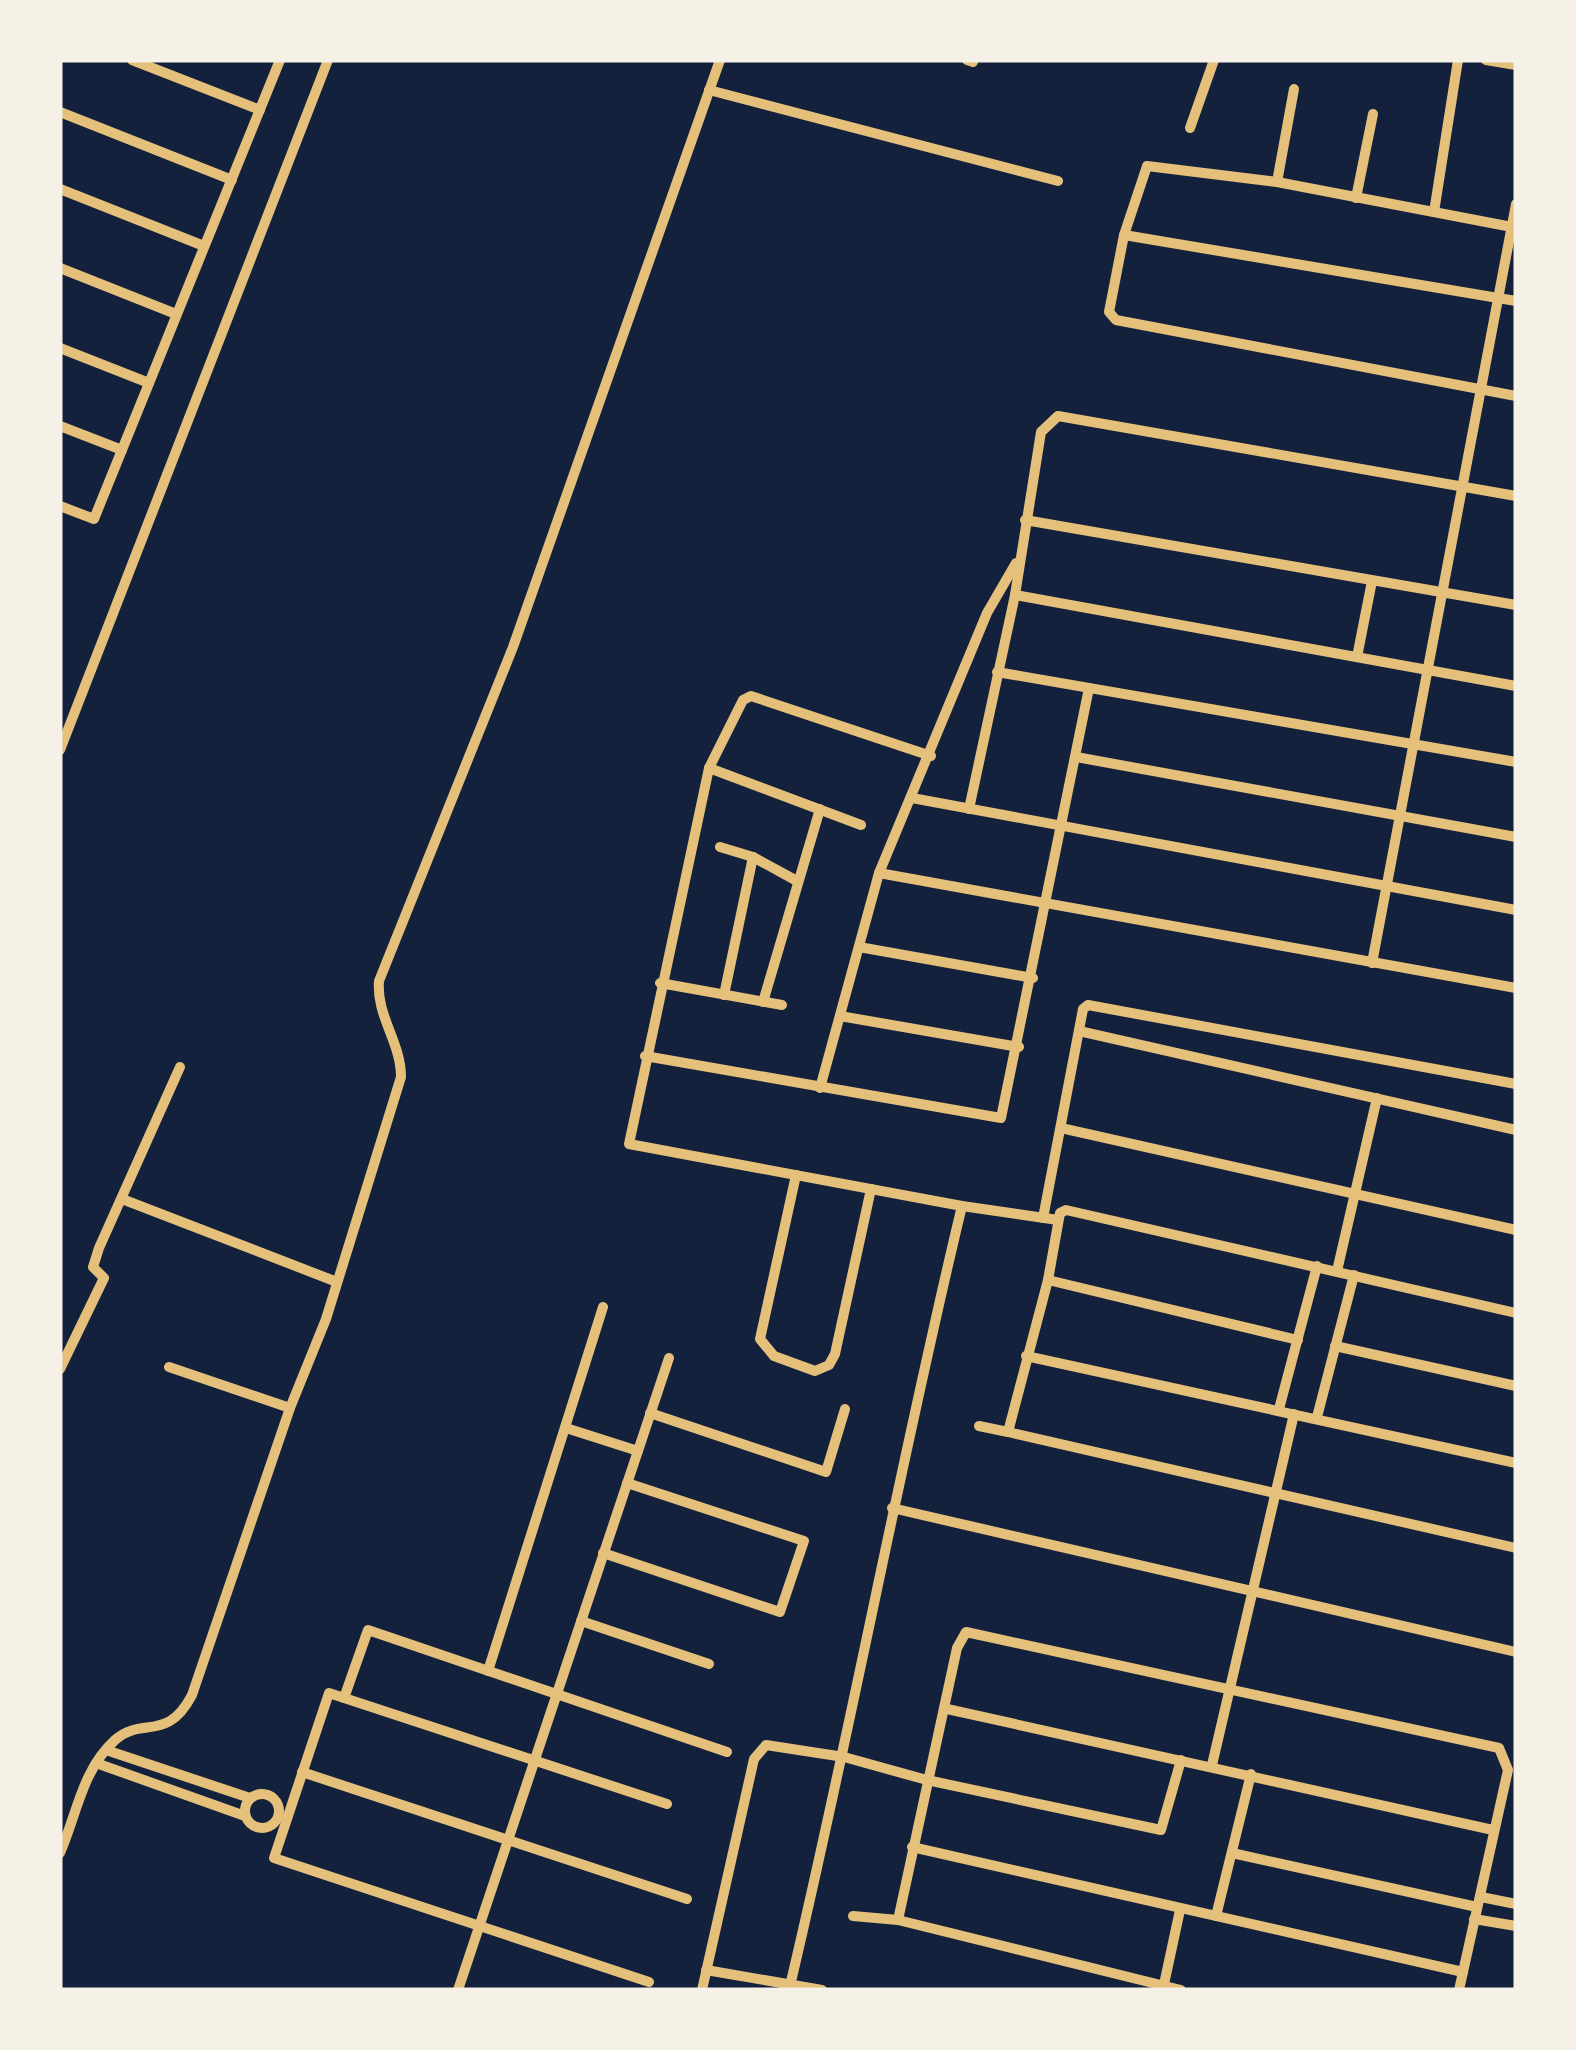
<svg xmlns="http://www.w3.org/2000/svg" width="1576" height="2050" font-family="Cabin,sans-serif">
<style>
.lines{fill:none;stroke-linecap:round;stroke-linejoin:round}
.minor{stroke:#e5c07b;stroke-width:10}
</style>
<rect width="100%" height="100%" fill="#14213d"/>
<g class="lines">
<g class="minor">
<polyline points="132,60 260,110"/>
<polyline points="967,60 973,62"/>
<polyline points="1486,60 1516,65"/>
<polyline points="709,90 1058,181"/>
<polyline points="60,112 232,180"/>
<polyline points="1190,128 1214,60"/>
<polyline points="1277,182 1294,89"/>
<polyline points="60,189 204,246"/>
<polyline points="1356,198 1373,114"/>
<polyline points="1434,212 1458,60"/>
<polyline points="1512,227 1277,182 1147,166 1124,235 1109,312 1116,320 1516,396"/>
<polyline points="1124,235 1516,301"/>
<polyline points="60,268 176,314"/>
<polyline points="60,348 149,383"/>
<polyline points="60,426 122,450"/>
<polyline points="60,506 94,519 280,60"/>
<polyline points="1025,520 1516,605"/>
<polyline points="1015,595 1516,686"/>
<polyline points="1357,657 1372,581"/>
<polyline points="997,672 1516,762"/>
<polyline points="60,750 328,60"/>
<polyline points="931,756 751,696 743,700 709,768 629,1144 962,1206 1058,1220"/>
<polyline points="1076,757 1516,837"/>
<polyline points="709,768 861,825"/>
<polyline points="912,798 1516,910"/>
<polyline points="969,809 1015,595 1041,432 1058,416 1516,496"/>
<polyline points="720,847 753,857 797,881"/>
<polyline points="879,873 1516,988"/>
<polyline points="859,947 1033,978"/>
<polyline points="1372,963 1516,204"/>
<polyline points="660,983 782,1005"/>
<polyline points="724,995 753,857"/>
<polyline points="763,1002 820,809"/>
<polyline points="840,1016 1019,1047"/>
<polyline points="1079,1031 1516,1130"/>
<polyline points="645,1056 1001,1118 1089,688"/>
<polyline points="820,1088 879,873 987,613 1016,563"/>
<polyline points="1061,1128 1516,1230"/>
<polyline points="796,1175 760,1339 774,1356 815,1371 829,1365 835,1354 871,1189"/>
<polyline points="122,1199 337,1282"/>
<polyline points="1043,1218 1083,1009 1088,1005 1516,1084"/>
<polyline points="1337,1271 1377,1098"/>
<polyline points="1048,1280 1298,1340"/>
<polyline points="1516,1313 1066,1210 1060,1213 1048,1280 1008,1432 1516,1548"/>
<polyline points="1335,1346 1516,1386"/>
<polyline points="1026,1356 1516,1463"/>
<polyline points="169,1367 290,1408"/>
<polyline points="60,1369 104,1278 93,1267 99,1248 180,1067"/>
<polyline points="1279,1409 1317,1266"/>
<polyline points="650,1413 826,1472 845,1409"/>
<polyline points="1317,1417 1354,1275"/>
<polyline points="979,1426 1008,1432"/>
<polyline points="566,1428 638,1451"/>
<polyline points="892,1508 1516,1652"/>
<polyline points="603,1553 780,1612 804,1541 627,1483"/>
<polyline points="581,1621 709,1664"/>
<polyline points="488,1671 603,1307"/>
<polyline points="344,1698 368,1630 727,1752"/>
<polyline points="947,1709 1493,1830"/>
<polyline points="106,1750 250,1798"/>
<polyline points="96,1763 245,1816"/>
<polyline points="1212,1765 1294,1414"/>
<polyline points="302,1772 687,1899"/>
<circle cx="262" cy="1811" r="17"/>
<polyline points="912,1847 1463,1972"/>
<path d="M60 1853C77 1814 82 1770 115 1740 142 1716 167 1743 192 1695L290 1408 326 1319 401 1077C401 1042 376 1016 379 981L513 647 720 60"/>
<polyline points="1232,1853 1477,1907"/>
<polyline points="1481,1897 1516,1904"/>
<polyline points="853,1916 898,1920"/>
<polyline points="1216,1916 1251,1774"/>
<polyline points="1474,1919 1516,1926"/>
<polyline points="706,1970 822,1990"/>
<polyline points="649,1982 274,1858 329,1693 667,1804"/>
<polyline points="1163,1989 1180,1910"/>
<polyline points="458,1990 669,1358"/>
<polyline points="702,1990 754,1759 766,1745 844,1757 927,1780 1161,1830 1181,1760"/>
<path d="M789 1990C851 1730 899 1467 962 1206"/>
<polyline points="1181,1990 898,1920 957,1648 966,1632 1499,1748 1508,1770 1459,1990"/>
</g>
</g>
<rect width="1576" height="2050" fill="none" stroke="#f6f1e7" stroke-width="125"/>
</svg>
